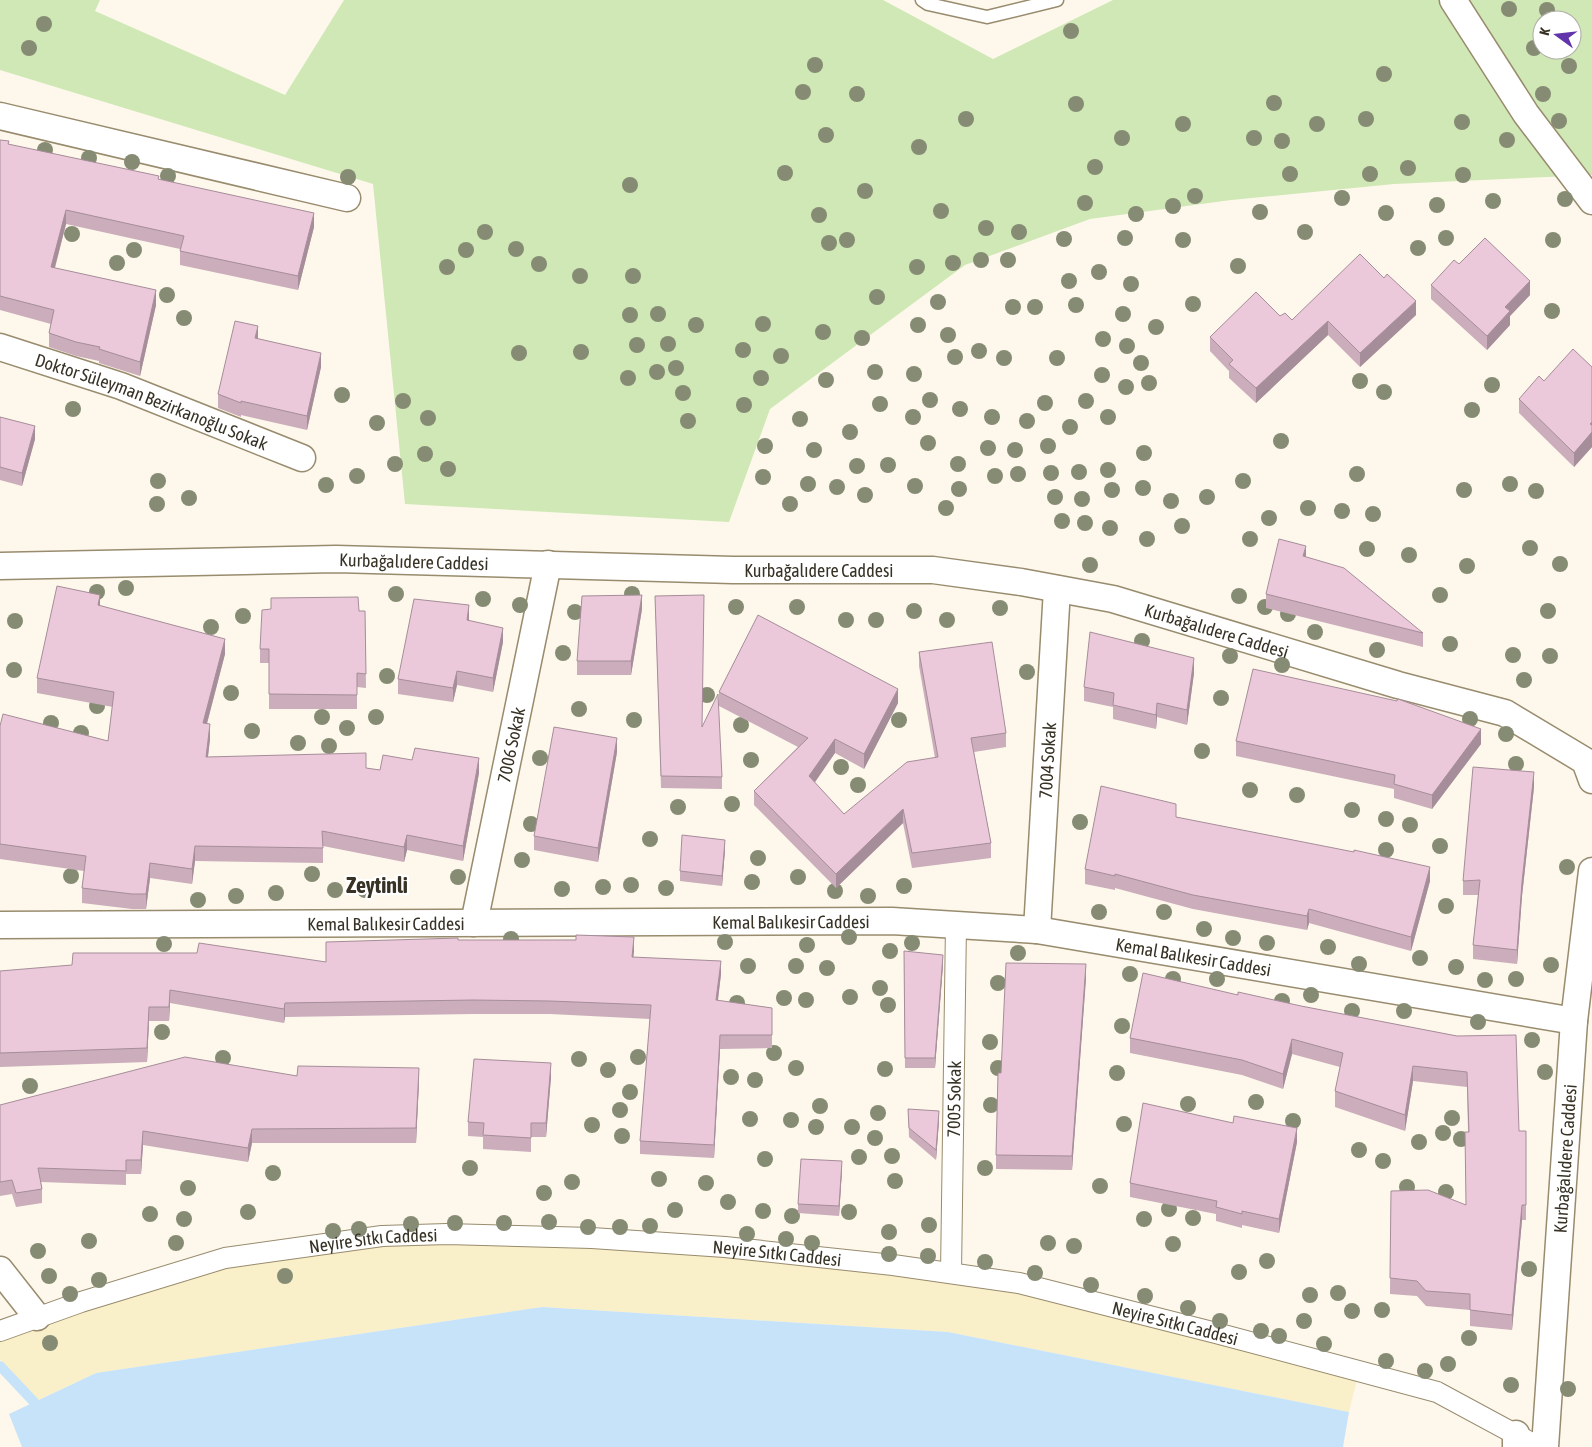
<svg xmlns="http://www.w3.org/2000/svg" width="1592" height="1447" font-family="'Asap Condensed',sans-serif">
<style>
.green{fill:#cfe8b5;fill-rule:evenodd}
.sand{fill:#f9efc9}
.water{fill:#c7e3fa}
.lines{fill:none;stroke-linecap:round;stroke-linejoin:round}
.stream{stroke:#c7e3fa;stroke-width:10}
.service-casing{stroke:#988b6e;stroke-width:15}
.pedestrian-casing{stroke:#988b6e;stroke-width:22}
.minor-casing{stroke:#988b6e;stroke-width:29}
.service{stroke:#fff;stroke-width:12}
.pedestrian{stroke:#fff;stroke-width:20}
.minor{stroke:#fff;stroke-width:26}
.tree{fill:#868b74}
.wall{fill:#cbadbb}
.shaded-wall{fill:#a58d99}
.building{fill:#ecc9da;stroke:#a58d99}
.labels{text-anchor:middle;dominant-baseline:central;stroke-width:4.5;stroke-linejoin:round;paint-order:stroke}
.street-label{font-size:18px;fill:#373225;stroke:#fff}
.district-label{font-size:22px;font-weight:bold;fill:#373225;stroke:#fff}
</style>
<rect width="100%" height="100%" fill="#fdf8eb"/>
<path class="green" d="M0 0H100L95 11 285 95 344 0H883L993 59 1113 0H1592V175L1394 184 1231 200 1090 219 965 265 770 409 729 522 405 504 373 184 0 70ZM1542 20H1572V50H1542Z"/>
<polygon class="sand" points="382,1236 592,1238 1019,1283 1359,1371 1349,1412 948,1332 542,1307 96,1373 34,1402 0,1359 0,1335 225,1258"/>
<polygon class="water" points="542,1307 948,1332 1349,1412 1343,1447 22,1447 9,1414 96,1373"/>
<g class="lines">
<polyline class="stream" points="0,1366 34,1402"/>
<g class="service-casing">
<polyline id="service" points="922,0 928,4 987,17 1057,0"/>
</g>
<g class="pedestrian-casing">
<g id="pedestrian">
<path id="s1" d="M951 1273 956 925"/>
<path id="s2" d="M0 1331 81 1302 225 1258 382 1236 447 1234 592 1238 725 1247 893 1265 1019 1283 1216 1333 1437 1392 1539 1447"/>
</g>
</g>
<g class="minor-casing">
<g id="minor">
<polyline points="1453,0 1526,114 1592,201"/>
<polyline points="0,116 347,198"/>
<path id="s3" d="M0 347 121 386 302 458"/>
<path id="s4" d="M0 566 336 559 733 570H933L1021 582 1113 599 1398 685 1505 713 1585 761 1592 780"/>
<path id="s5" d="M474 923 548 564"/>
<path id="s6" d="M0 925 892 921 1037 930 1574 1021"/>
<path id="s7" d="M1037 930 1057 589"/>
<polyline points="0,1270 37,1317"/>
<polyline points="1516,1434 1516,1447"/>
<path id="s8" d="M1545 1447 1574 1021 1592 871"/>
</g>
</g>
<use href="#service" class="service"/>
<use href="#pedestrian" class="pedestrian"/>
<use href="#minor" class="minor"/>
</g>
<g class="tree">
<circle cx="1509" cy="9" r="8"/>
<circle cx="1547" cy="10" r="8"/>
<circle cx="44" cy="24" r="8"/>
<circle cx="1071" cy="31" r="8"/>
<circle cx="29" cy="48" r="8"/>
<circle cx="1534" cy="48" r="8"/>
<circle cx="815" cy="65" r="8"/>
<circle cx="1569" cy="66" r="8"/>
<circle cx="1384" cy="74" r="8"/>
<circle cx="803" cy="92" r="8"/>
<circle cx="857" cy="94" r="8"/>
<circle cx="1543" cy="94" r="8"/>
<circle cx="1274" cy="103" r="8"/>
<circle cx="1076" cy="104" r="8"/>
<circle cx="966" cy="119" r="8"/>
<circle cx="1366" cy="119" r="8"/>
<circle cx="1559" cy="121" r="8"/>
<circle cx="1462" cy="122" r="8"/>
<circle cx="1183" cy="124" r="8"/>
<circle cx="1317" cy="124" r="8"/>
<circle cx="826" cy="135" r="8"/>
<circle cx="1122" cy="138" r="8"/>
<circle cx="1254" cy="138" r="8"/>
<circle cx="1507" cy="140" r="8"/>
<circle cx="1282" cy="141" r="8"/>
<circle cx="919" cy="147" r="8"/>
<circle cx="45" cy="150" r="8"/>
<circle cx="89" cy="158" r="8"/>
<circle cx="132" cy="162" r="8"/>
<circle cx="1095" cy="167" r="8"/>
<circle cx="1408" cy="168" r="8"/>
<circle cx="785" cy="173" r="8"/>
<circle cx="1290" cy="174" r="8"/>
<circle cx="1370" cy="174" r="8"/>
<circle cx="1463" cy="175" r="8"/>
<circle cx="168" cy="176" r="8"/>
<circle cx="348" cy="177" r="8"/>
<circle cx="630" cy="185" r="8"/>
<circle cx="865" cy="191" r="8"/>
<circle cx="1195" cy="196" r="8"/>
<circle cx="1342" cy="198" r="8"/>
<circle cx="1565" cy="199" r="8"/>
<circle cx="1493" cy="201" r="8"/>
<circle cx="1085" cy="203" r="8"/>
<circle cx="1437" cy="205" r="8"/>
<circle cx="1173" cy="206" r="8"/>
<circle cx="941" cy="211" r="8"/>
<circle cx="1260" cy="212" r="8"/>
<circle cx="1386" cy="213" r="8"/>
<circle cx="1136" cy="214" r="8"/>
<circle cx="819" cy="215" r="8"/>
<circle cx="986" cy="228" r="8"/>
<circle cx="485" cy="232" r="8"/>
<circle cx="1019" cy="232" r="8"/>
<circle cx="1305" cy="232" r="8"/>
<circle cx="72" cy="234" r="8"/>
<circle cx="1125" cy="238" r="8"/>
<circle cx="1446" cy="238" r="8"/>
<circle cx="1064" cy="239" r="8"/>
<circle cx="847" cy="240" r="8"/>
<circle cx="1183" cy="240" r="8"/>
<circle cx="1553" cy="240" r="8"/>
<circle cx="829" cy="243" r="8"/>
<circle cx="1418" cy="248" r="8"/>
<circle cx="516" cy="249" r="8"/>
<circle cx="134" cy="250" r="8"/>
<circle cx="466" cy="250" r="8"/>
<circle cx="981" cy="260" r="8"/>
<circle cx="1008" cy="260" r="8"/>
<circle cx="117" cy="263" r="8"/>
<circle cx="953" cy="263" r="8"/>
<circle cx="539" cy="264" r="8"/>
<circle cx="1238" cy="266" r="8"/>
<circle cx="447" cy="267" r="8"/>
<circle cx="917" cy="267" r="8"/>
<circle cx="1099" cy="272" r="8"/>
<circle cx="580" cy="276" r="8"/>
<circle cx="633" cy="276" r="8"/>
<circle cx="1069" cy="281" r="8"/>
<circle cx="1131" cy="284" r="8"/>
<circle cx="167" cy="295" r="8"/>
<circle cx="877" cy="297" r="8"/>
<circle cx="938" cy="302" r="8"/>
<circle cx="1193" cy="304" r="8"/>
<circle cx="1076" cy="305" r="8"/>
<circle cx="1013" cy="307" r="8"/>
<circle cx="1035" cy="307" r="8"/>
<circle cx="1552" cy="311" r="8"/>
<circle cx="658" cy="314" r="8"/>
<circle cx="1123" cy="314" r="8"/>
<circle cx="630" cy="315" r="8"/>
<circle cx="184" cy="318" r="8"/>
<circle cx="763" cy="324" r="8"/>
<circle cx="696" cy="325" r="8"/>
<circle cx="918" cy="325" r="8"/>
<circle cx="1156" cy="327" r="8"/>
<circle cx="823" cy="332" r="8"/>
<circle cx="948" cy="335" r="8"/>
<circle cx="862" cy="338" r="8"/>
<circle cx="1103" cy="339" r="8"/>
<circle cx="668" cy="344" r="8"/>
<circle cx="637" cy="345" r="8"/>
<circle cx="1127" cy="346" r="8"/>
<circle cx="743" cy="350" r="8"/>
<circle cx="979" cy="351" r="8"/>
<circle cx="581" cy="352" r="8"/>
<circle cx="519" cy="353" r="8"/>
<circle cx="781" cy="356" r="8"/>
<circle cx="955" cy="357" r="8"/>
<circle cx="1004" cy="358" r="8"/>
<circle cx="1057" cy="358" r="8"/>
<circle cx="1141" cy="363" r="8"/>
<circle cx="676" cy="368" r="8"/>
<circle cx="657" cy="372" r="8"/>
<circle cx="875" cy="372" r="8"/>
<circle cx="914" cy="374" r="8"/>
<circle cx="1102" cy="375" r="8"/>
<circle cx="628" cy="378" r="8"/>
<circle cx="761" cy="378" r="8"/>
<circle cx="826" cy="380" r="8"/>
<circle cx="1360" cy="381" r="8"/>
<circle cx="1149" cy="383" r="8"/>
<circle cx="1492" cy="385" r="8"/>
<circle cx="1126" cy="387" r="8"/>
<circle cx="1384" cy="392" r="8"/>
<circle cx="683" cy="393" r="8"/>
<circle cx="342" cy="395" r="8"/>
<circle cx="930" cy="400" r="8"/>
<circle cx="403" cy="401" r="8"/>
<circle cx="1086" cy="401" r="8"/>
<circle cx="1045" cy="403" r="8"/>
<circle cx="880" cy="404" r="8"/>
<circle cx="744" cy="405" r="8"/>
<circle cx="73" cy="409" r="8"/>
<circle cx="960" cy="409" r="8"/>
<circle cx="1472" cy="410" r="8"/>
<circle cx="913" cy="417" r="8"/>
<circle cx="992" cy="417" r="8"/>
<circle cx="1108" cy="417" r="8"/>
<circle cx="428" cy="418" r="8"/>
<circle cx="800" cy="419" r="8"/>
<circle cx="688" cy="421" r="8"/>
<circle cx="1027" cy="421" r="8"/>
<circle cx="377" cy="423" r="8"/>
<circle cx="1070" cy="427" r="8"/>
<circle cx="850" cy="432" r="8"/>
<circle cx="1281" cy="441" r="8"/>
<circle cx="928" cy="443" r="8"/>
<circle cx="765" cy="446" r="8"/>
<circle cx="1048" cy="446" r="8"/>
<circle cx="988" cy="448" r="8"/>
<circle cx="814" cy="450" r="8"/>
<circle cx="1015" cy="450" r="8"/>
<circle cx="1144" cy="453" r="8"/>
<circle cx="425" cy="454" r="8"/>
<circle cx="395" cy="464" r="8"/>
<circle cx="958" cy="464" r="8"/>
<circle cx="888" cy="465" r="8"/>
<circle cx="857" cy="466" r="8"/>
<circle cx="448" cy="469" r="8"/>
<circle cx="1108" cy="470" r="8"/>
<circle cx="1079" cy="472" r="8"/>
<circle cx="1051" cy="473" r="8"/>
<circle cx="1018" cy="474" r="8"/>
<circle cx="1357" cy="474" r="8"/>
<circle cx="357" cy="476" r="8"/>
<circle cx="995" cy="476" r="8"/>
<circle cx="763" cy="477" r="8"/>
<circle cx="158" cy="481" r="8"/>
<circle cx="1243" cy="481" r="8"/>
<circle cx="808" cy="484" r="8"/>
<circle cx="1510" cy="484" r="8"/>
<circle cx="326" cy="485" r="8"/>
<circle cx="915" cy="486" r="8"/>
<circle cx="837" cy="487" r="8"/>
<circle cx="1143" cy="488" r="8"/>
<circle cx="959" cy="489" r="8"/>
<circle cx="1112" cy="490" r="8"/>
<circle cx="1464" cy="490" r="8"/>
<circle cx="1536" cy="491" r="8"/>
<circle cx="865" cy="495" r="8"/>
<circle cx="1055" cy="497" r="8"/>
<circle cx="1207" cy="497" r="8"/>
<circle cx="189" cy="498" r="8"/>
<circle cx="1082" cy="499" r="8"/>
<circle cx="1171" cy="501" r="8"/>
<circle cx="157" cy="504" r="8"/>
<circle cx="790" cy="504" r="8"/>
<circle cx="946" cy="508" r="8"/>
<circle cx="1308" cy="508" r="8"/>
<circle cx="1342" cy="511" r="8"/>
<circle cx="1373" cy="514" r="8"/>
<circle cx="1269" cy="518" r="8"/>
<circle cx="1062" cy="521" r="8"/>
<circle cx="1085" cy="523" r="8"/>
<circle cx="1182" cy="526" r="8"/>
<circle cx="1110" cy="528" r="8"/>
<circle cx="1147" cy="539" r="8"/>
<circle cx="1250" cy="539" r="8"/>
<circle cx="1530" cy="548" r="8"/>
<circle cx="1367" cy="549" r="8"/>
<circle cx="1409" cy="555" r="8"/>
<circle cx="1560" cy="564" r="8"/>
<circle cx="1090" cy="565" r="8"/>
<circle cx="1467" cy="566" r="8"/>
<circle cx="126" cy="588" r="8"/>
<circle cx="97" cy="592" r="8"/>
<circle cx="396" cy="594" r="8"/>
<circle cx="632" cy="594" r="8"/>
<circle cx="1440" cy="595" r="8"/>
<circle cx="1239" cy="596" r="8"/>
<circle cx="483" cy="599" r="8"/>
<circle cx="520" cy="605" r="8"/>
<circle cx="736" cy="607" r="8"/>
<circle cx="797" cy="607" r="8"/>
<circle cx="1265" cy="607" r="8"/>
<circle cx="1000" cy="608" r="8"/>
<circle cx="914" cy="611" r="8"/>
<circle cx="1548" cy="611" r="8"/>
<circle cx="575" cy="612" r="8"/>
<circle cx="1288" cy="614" r="8"/>
<circle cx="243" cy="616" r="8"/>
<circle cx="846" cy="620" r="8"/>
<circle cx="876" cy="620" r="8"/>
<circle cx="947" cy="620" r="8"/>
<circle cx="15" cy="621" r="8"/>
<circle cx="211" cy="627" r="8"/>
<circle cx="1315" cy="632" r="8"/>
<circle cx="1142" cy="641" r="8"/>
<circle cx="1450" cy="644" r="8"/>
<circle cx="1377" cy="650" r="8"/>
<circle cx="563" cy="653" r="8"/>
<circle cx="1513" cy="655" r="8"/>
<circle cx="1230" cy="656" r="8"/>
<circle cx="1550" cy="656" r="8"/>
<circle cx="1282" cy="665" r="8"/>
<circle cx="14" cy="670" r="8"/>
<circle cx="1027" cy="672" r="8"/>
<circle cx="387" cy="676" r="8"/>
<circle cx="1524" cy="680" r="8"/>
<circle cx="231" cy="693" r="8"/>
<circle cx="707" cy="695" r="8"/>
<circle cx="1221" cy="698" r="8"/>
<circle cx="97" cy="706" r="8"/>
<circle cx="579" cy="709" r="8"/>
<circle cx="322" cy="717" r="8"/>
<circle cx="376" cy="717" r="8"/>
<circle cx="1470" cy="719" r="8"/>
<circle cx="634" cy="720" r="8"/>
<circle cx="899" cy="720" r="8"/>
<circle cx="51" cy="723" r="8"/>
<circle cx="741" cy="725" r="8"/>
<circle cx="347" cy="728" r="8"/>
<circle cx="252" cy="731" r="8"/>
<circle cx="81" cy="733" r="8"/>
<circle cx="1506" cy="734" r="8"/>
<circle cx="298" cy="743" r="8"/>
<circle cx="329" cy="746" r="8"/>
<circle cx="1202" cy="751" r="8"/>
<circle cx="540" cy="758" r="8"/>
<circle cx="751" cy="760" r="8"/>
<circle cx="1516" cy="764" r="8"/>
<circle cx="841" cy="767" r="8"/>
<circle cx="858" cy="785" r="8"/>
<circle cx="1250" cy="790" r="8"/>
<circle cx="1297" cy="795" r="8"/>
<circle cx="732" cy="804" r="8"/>
<circle cx="678" cy="807" r="8"/>
<circle cx="1352" cy="810" r="8"/>
<circle cx="1386" cy="819" r="8"/>
<circle cx="1080" cy="822" r="8"/>
<circle cx="531" cy="824" r="8"/>
<circle cx="1410" cy="825" r="8"/>
<circle cx="650" cy="839" r="8"/>
<circle cx="1440" cy="846" r="8"/>
<circle cx="1386" cy="850" r="8"/>
<circle cx="758" cy="858" r="8"/>
<circle cx="522" cy="860" r="8"/>
<circle cx="1567" cy="867" r="8"/>
<circle cx="312" cy="874" r="8"/>
<circle cx="71" cy="876" r="8"/>
<circle cx="458" cy="877" r="8"/>
<circle cx="798" cy="877" r="8"/>
<circle cx="752" cy="882" r="8"/>
<circle cx="631" cy="885" r="8"/>
<circle cx="904" cy="886" r="8"/>
<circle cx="603" cy="887" r="8"/>
<circle cx="666" cy="888" r="8"/>
<circle cx="562" cy="889" r="8"/>
<circle cx="335" cy="890" r="8"/>
<circle cx="365" cy="890" r="8"/>
<circle cx="835" cy="891" r="8"/>
<circle cx="276" cy="893" r="8"/>
<circle cx="236" cy="896" r="8"/>
<circle cx="868" cy="896" r="8"/>
<circle cx="198" cy="900" r="8"/>
<circle cx="1446" cy="906" r="8"/>
<circle cx="1099" cy="912" r="8"/>
<circle cx="1164" cy="912" r="8"/>
<circle cx="1204" cy="929" r="8"/>
<circle cx="849" cy="937" r="8"/>
<circle cx="1233" cy="938" r="8"/>
<circle cx="511" cy="939" r="8"/>
<circle cx="725" cy="942" r="8"/>
<circle cx="912" cy="943" r="8"/>
<circle cx="1267" cy="943" r="8"/>
<circle cx="164" cy="944" r="8"/>
<circle cx="807" cy="945" r="8"/>
<circle cx="1328" cy="947" r="8"/>
<circle cx="890" cy="951" r="8"/>
<circle cx="1018" cy="953" r="8"/>
<circle cx="1420" cy="958" r="8"/>
<circle cx="1359" cy="964" r="8"/>
<circle cx="1551" cy="965" r="8"/>
<circle cx="748" cy="966" r="8"/>
<circle cx="796" cy="966" r="8"/>
<circle cx="1456" cy="967" r="8"/>
<circle cx="827" cy="968" r="8"/>
<circle cx="1130" cy="974" r="8"/>
<circle cx="1173" cy="979" r="8"/>
<circle cx="1217" cy="979" r="8"/>
<circle cx="1516" cy="979" r="8"/>
<circle cx="1485" cy="980" r="8"/>
<circle cx="998" cy="983" r="8"/>
<circle cx="880" cy="988" r="8"/>
<circle cx="1311" cy="995" r="8"/>
<circle cx="850" cy="997" r="8"/>
<circle cx="784" cy="998" r="8"/>
<circle cx="806" cy="1000" r="8"/>
<circle cx="1282" cy="1001" r="8"/>
<circle cx="737" cy="1003" r="8"/>
<circle cx="888" cy="1005" r="8"/>
<circle cx="1352" cy="1011" r="8"/>
<circle cx="1404" cy="1011" r="8"/>
<circle cx="1478" cy="1022" r="8"/>
<circle cx="1122" cy="1026" r="8"/>
<circle cx="162" cy="1032" r="8"/>
<circle cx="1532" cy="1040" r="8"/>
<circle cx="990" cy="1042" r="8"/>
<circle cx="774" cy="1053" r="8"/>
<circle cx="638" cy="1057" r="8"/>
<circle cx="223" cy="1058" r="8"/>
<circle cx="579" cy="1059" r="8"/>
<circle cx="796" cy="1068" r="8"/>
<circle cx="998" cy="1068" r="8"/>
<circle cx="885" cy="1069" r="8"/>
<circle cx="608" cy="1070" r="8"/>
<circle cx="1545" cy="1072" r="8"/>
<circle cx="1117" cy="1073" r="8"/>
<circle cx="731" cy="1077" r="8"/>
<circle cx="755" cy="1080" r="8"/>
<circle cx="30" cy="1086" r="8"/>
<circle cx="630" cy="1092" r="8"/>
<circle cx="1256" cy="1102" r="8"/>
<circle cx="1188" cy="1104" r="8"/>
<circle cx="991" cy="1105" r="8"/>
<circle cx="820" cy="1106" r="8"/>
<circle cx="620" cy="1110" r="8"/>
<circle cx="878" cy="1113" r="8"/>
<circle cx="1452" cy="1118" r="8"/>
<circle cx="750" cy="1119" r="8"/>
<circle cx="791" cy="1120" r="8"/>
<circle cx="1293" cy="1121" r="8"/>
<circle cx="1124" cy="1124" r="8"/>
<circle cx="592" cy="1125" r="8"/>
<circle cx="816" cy="1127" r="8"/>
<circle cx="852" cy="1127" r="8"/>
<circle cx="1443" cy="1133" r="8"/>
<circle cx="622" cy="1136" r="8"/>
<circle cx="875" cy="1138" r="8"/>
<circle cx="1461" cy="1139" r="8"/>
<circle cx="1419" cy="1142" r="8"/>
<circle cx="1359" cy="1150" r="8"/>
<circle cx="892" cy="1156" r="8"/>
<circle cx="859" cy="1157" r="8"/>
<circle cx="765" cy="1159" r="8"/>
<circle cx="1383" cy="1161" r="8"/>
<circle cx="470" cy="1168" r="8"/>
<circle cx="985" cy="1168" r="8"/>
<circle cx="273" cy="1173" r="8"/>
<circle cx="659" cy="1179" r="8"/>
<circle cx="895" cy="1181" r="8"/>
<circle cx="572" cy="1182" r="8"/>
<circle cx="706" cy="1183" r="8"/>
<circle cx="1100" cy="1186" r="8"/>
<circle cx="1407" cy="1187" r="8"/>
<circle cx="188" cy="1188" r="8"/>
<circle cx="1446" cy="1192" r="8"/>
<circle cx="544" cy="1193" r="8"/>
<circle cx="728" cy="1202" r="8"/>
<circle cx="1169" cy="1209" r="8"/>
<circle cx="675" cy="1210" r="8"/>
<circle cx="763" cy="1211" r="8"/>
<circle cx="248" cy="1212" r="8"/>
<circle cx="849" cy="1212" r="8"/>
<circle cx="150" cy="1214" r="8"/>
<circle cx="792" cy="1216" r="8"/>
<circle cx="1193" cy="1218" r="8"/>
<circle cx="184" cy="1219" r="8"/>
<circle cx="1144" cy="1219" r="8"/>
<circle cx="549" cy="1222" r="8"/>
<circle cx="455" cy="1223" r="8"/>
<circle cx="504" cy="1223" r="8"/>
<circle cx="411" cy="1224" r="8"/>
<circle cx="929" cy="1225" r="8"/>
<circle cx="650" cy="1226" r="8"/>
<circle cx="588" cy="1227" r="8"/>
<circle cx="620" cy="1227" r="8"/>
<circle cx="359" cy="1229" r="8"/>
<circle cx="333" cy="1231" r="8"/>
<circle cx="889" cy="1232" r="8"/>
<circle cx="747" cy="1234" r="8"/>
<circle cx="786" cy="1239" r="8"/>
<circle cx="89" cy="1241" r="8"/>
<circle cx="176" cy="1243" r="8"/>
<circle cx="812" cy="1243" r="8"/>
<circle cx="1048" cy="1243" r="8"/>
<circle cx="1173" cy="1244" r="8"/>
<circle cx="1074" cy="1246" r="8"/>
<circle cx="38" cy="1251" r="8"/>
<circle cx="889" cy="1254" r="8"/>
<circle cx="928" cy="1256" r="8"/>
<circle cx="1267" cy="1261" r="8"/>
<circle cx="985" cy="1262" r="8"/>
<circle cx="1529" cy="1269" r="8"/>
<circle cx="1239" cy="1272" r="8"/>
<circle cx="1035" cy="1273" r="8"/>
<circle cx="49" cy="1276" r="8"/>
<circle cx="285" cy="1276" r="8"/>
<circle cx="99" cy="1280" r="8"/>
<circle cx="1091" cy="1285" r="8"/>
<circle cx="1338" cy="1293" r="8"/>
<circle cx="70" cy="1294" r="8"/>
<circle cx="1310" cy="1295" r="8"/>
<circle cx="1145" cy="1296" r="8"/>
<circle cx="1188" cy="1308" r="8"/>
<circle cx="1382" cy="1310" r="8"/>
<circle cx="1352" cy="1311" r="8"/>
<circle cx="1220" cy="1321" r="8"/>
<circle cx="1304" cy="1321" r="8"/>
<circle cx="1261" cy="1331" r="8"/>
<circle cx="1279" cy="1336" r="8"/>
<circle cx="1469" cy="1338" r="8"/>
<circle cx="50" cy="1343" r="8"/>
<circle cx="1324" cy="1344" r="8"/>
<circle cx="1386" cy="1361" r="8"/>
<circle cx="1448" cy="1364" r="8"/>
<circle cx="1425" cy="1371" r="8"/>
<circle cx="1511" cy="1385" r="8"/>
<circle cx="1568" cy="1389" r="8"/>
</g>
<g class="wall">
<polygon points="0,140 9,145 159,179 314,227 298,290 180,265 180,249 66,224 55,268 156,305 140,376 99,363 99,361 76,356 49,347 49,333 51,324 0,310"/>
<polygon points="1459,264 1530,295 1510,316 1510,325 1487,350 1431,299 1431,285"/>
<polygon points="1416,315 1360,367 1328,335 1256,403 1229,378 1229,371 1210,351 1210,337 1280,316 1292,320"/>
<polygon points="258,339 321,367 307,430 241,415 241,417 218,408 218,394"/>
<polygon points="1592,367 1592,447 1574,467 1519,413 1519,399 1544,381"/>
<polygon points="0,417 35,439 22,486 0,480"/>
<polygon points="1306,557 1423,633 1423,647 1266,608 1266,594"/>
<polygon points="655,596 702,726 722,777 722,789 661,788"/>
<polygon points="100,606 225,654 207,724 210,739 208,757 380,770 479,773 463,861 407,850 404,862 323,846 323,863 195,861 192,884 150,878 146,909 132,909 82,903 82,888 84,871 0,859 0,726 108,741 113,707 37,693 37,678"/>
<polygon points="642,609 631,675 577,675 577,661"/>
<polygon points="359,611 365,611 366,688 357,687 357,709 269,709 269,663 260,663 260,649"/>
<polygon points="469,621 503,642 493,692 457,685 453,702 398,694 398,679"/>
<polygon points="919,652 1006,733 1006,747 974,752 991,843 991,858 912,868 903,823 836,888 754,805 754,791 798,747 719,706 719,692 898,703 864,769 835,753 814,782 844,814 935,758 919,666"/>
<polygon points="1194,673 1187,725 1157,717 1156,729 1113,719 1113,707 1084,701 1084,687"/>
<polygon points="1236,741 1481,744 1432,809 1394,798 1394,789 1236,756"/>
<polygon points="617,752 598,862 534,850 534,836"/>
<polygon points="1534,787 1522,896 1517,964 1473,959 1473,945 1478,895 1463,895 1463,881"/>
<polygon points="1176,817 1430,881 1411,951 1309,923 1307,930 1193,909 1115,888 1115,890 1085,884 1085,869"/>
<polygon points="725,850 722,886 680,881 680,871"/>
<polygon points="458,940 634,951 633,957 721,974 718,1001 772,1008 772,1048 720,1049 714,1158 640,1154 640,1141 650,1019 550,1014 473,1014 285,1017 284,1023 170,1003 169,1021 149,1021 147,1062 0,1067 0,971 326,962"/>
<polygon points="904,951 943,965 935,1068 905,1068"/>
<polygon points="1086,978 1072,1170 996,1169 996,1155 1001,1073"/>
<polygon points="1238,995 1301,1006 1457,1036 1519,1131 1526,1131 1526,1220 1522,1220 1512,1330 1470,1326 1470,1310 1426,1306 1417,1296 1390,1294 1391,1191 1466,1205 1468,1132 1467,1087 1413,1081 1405,1131 1335,1107 1335,1091 1340,1067 1292,1054 1283,1089 1242,1075 1130,1053 1130,1038"/>
<polygon points="297,1076 419,1082 416,1143 252,1143 248,1162 143,1145 141,1174 126,1174 126,1185 41,1182 42,1189 42,1203 16,1207 12,1194 0,1196 0,1105"/>
<polygon points="551,1077 546,1137 531,1137 531,1152 483,1149 483,1137 468,1136 468,1122"/>
<polygon points="908,1109 939,1121 936,1160 909,1137"/>
<polygon points="1297,1142 1279,1233 1242,1225 1242,1228 1216,1221 1216,1214 1130,1197 1130,1183"/>
<polygon points="842,1170 839,1216 798,1213 798,1204"/>
</g>
<g class="shaded-wall">
<polygon points="66,210 66,224 51,282 51,267"/>
<polygon points="314,213 314,227 298,290 298,276"/>
<polygon points="1530,281 1530,295 1510,316 1510,325 1487,350 1487,336 1505,307"/>
<polygon points="156,290 156,305 140,376 140,362"/>
<polygon points="1416,301 1416,315 1360,367 1360,353"/>
<polygon points="1328,321 1328,335 1256,403 1256,388"/>
<polygon points="258,326 258,340 255,338"/>
<polygon points="321,353 321,367 307,430 307,416"/>
<polygon points="1592,422 1592,447 1574,467 1574,453"/>
<polygon points="35,426 35,439 22,486 22,473"/>
<polygon points="1306,546 1306,560 1303,556"/>
<polygon points="100,595 100,610 98,605"/>
<polygon points="642,595 642,609 631,675 631,661"/>
<polygon points="469,605 469,620 467,634 467,620"/>
<polygon points="503,628 503,642 493,692 493,678"/>
<polygon points="225,639 225,654 203,738 203,723"/>
<polygon points="1194,658 1194,673 1187,725 1187,710"/>
<polygon points="457,671 457,685 453,702 453,688"/>
<polygon points="898,689 898,703 864,769 864,754"/>
<polygon points="1157,703 1157,717 1156,729 1156,715"/>
<polygon points="210,724 210,739 206,772 206,757"/>
<polygon points="1481,729 1481,744 1432,809 1432,795"/>
<polygon points="617,738 617,752 598,862 598,848"/>
<polygon points="835,739 835,753 809,791 809,776"/>
<polygon points="479,758 479,773 463,861 463,846"/>
<polygon points="1534,772 1534,787 1522,896 1517,964 1517,950 1522,882"/>
<polygon points="903,809 903,823 836,888 836,874"/>
<polygon points="407,835 407,850 404,862 404,847"/>
<polygon points="725,840 725,850 722,886 722,876"/>
<polygon points="195,846 195,861 192,884 192,869"/>
<polygon points="150,863 150,878 146,909 146,894"/>
<polygon points="1430,867 1430,881 1411,951 1411,937"/>
<polygon points="1309,909 1309,923 1307,930 1307,916"/>
<polygon points="634,937 634,951 632,971 632,957"/>
<polygon points="943,955 943,965 935,1068 935,1058"/>
<polygon points="721,961 721,974 716,1014 716,1000"/>
<polygon points="1086,964 1086,978 1072,1170 1072,1156"/>
<polygon points="170,990 170,1003 169,1021 169,1007"/>
<polygon points="285,1003 285,1017 284,1023 284,1009"/>
<polygon points="149,1007 149,1021 147,1062 147,1048"/>
<polygon points="720,1035 720,1049 714,1158 714,1145"/>
<polygon points="1292,1039 1292,1054 1283,1089 1283,1074"/>
<polygon points="551,1063 551,1077 546,1137 546,1123"/>
<polygon points="1413,1066 1413,1081 1405,1131 1405,1115"/>
<polygon points="419,1068 419,1082 416,1143 416,1128"/>
<polygon points="939,1111 939,1121 936,1160 936,1150"/>
<polygon points="1297,1128 1297,1142 1279,1233 1279,1219"/>
<polygon points="252,1129 252,1143 248,1162 248,1148"/>
<polygon points="143,1131 143,1145 141,1174 141,1160"/>
<polygon points="842,1161 842,1170 839,1216 839,1206"/>
<polygon points="1522,1205 1522,1220 1512,1330 1512,1315"/>
</g>
<g class="building">
<polygon points="0,140 9,141 8,144 159,176 158,179 314,213 298,276 180,251 184,236 66,210 51,267 156,290 140,362 99,349 100,347 76,342 49,333 54,310 0,296"/>
<polygon points="1485,238 1530,281 1505,307 1510,311 1487,336 1431,285 1454,260 1459,264"/>
<polygon points="1360,254 1384,278 1387,274 1416,301 1360,353 1328,321 1256,388 1229,364 1233,360 1210,337 1256,292 1280,316 1285,313 1292,320"/>
<polygon points="235,321 258,326 255,338 321,353 307,416 241,401 241,403 218,394"/>
<polygon points="1573,349 1592,367 1592,422 1590,424 1592,425 1592,432 1574,453 1519,399 1539,376 1544,381"/>
<polygon points="0,417 35,426 22,473 0,467"/>
<polygon points="1279,539 1306,546 1303,556 1344,568 1423,633 1266,594"/>
<polygon points="57,586 100,595 98,605 225,639 203,723 210,724 206,757 366,753 366,768 380,770 383,755 412,760 415,748 479,758 463,846 407,835 404,847 322,831 323,848 195,846 192,869 150,863 146,894 132,894 82,888 86,856 0,844 0,726 3,714 108,741 114,692 37,678"/>
<polygon points="642,595 631,661 577,661 582,596"/>
<polygon points="704,595 702,727 718,694 722,777 661,776 655,596"/>
<polygon points="358,597 359,611 365,611 366,674 357,673 357,695 269,694 269,649 260,649 262,610 271,609 271,598"/>
<polygon points="414,599 469,605 467,620 503,628 493,678 457,671 453,688 398,679"/>
<polygon points="758,615 898,689 864,754 835,739 809,776 844,814 907,762 938,757 919,652 992,642 1006,733 971,738 991,843 912,853 903,809 836,874 754,791 808,738 719,692"/>
<polygon points="1090,632 1194,658 1187,710 1157,703 1156,715 1113,705 1114,693 1084,687"/>
<polygon points="1253,669 1397,701 1398,699 1481,729 1432,795 1394,784 1395,775 1236,741"/>
<polygon points="554,727 617,738 598,848 534,836"/>
<polygon points="1473,767 1534,772 1522,882 1517,950 1473,945 1480,880 1463,881"/>
<polygon points="1101,786 1176,804 1176,817 1354,852 1354,850 1430,867 1411,937 1309,909 1307,916 1193,895 1115,874 1115,876 1085,869"/>
<polygon points="682,835 725,840 722,876 680,871"/>
<polygon points="576,935 634,937 632,957 721,961 716,1000 772,1008 772,1035 720,1035 714,1145 640,1141 651,1005 550,1001 473,1000 285,1003 284,1009 170,990 169,1007 149,1007 147,1048 0,1053 0,971 72,965 73,953 197,953 199,943 326,962 326,942 458,938 458,940 576,940"/>
<polygon points="904,951 943,955 935,1058 905,1058"/>
<polygon points="1006,963 1086,964 1072,1156 996,1155 998,1073 1001,1073"/>
<polygon points="1143,973 1238,995 1238,992 1301,1006 1457,1036 1516,1035 1519,1131 1526,1131 1526,1205 1522,1205 1512,1315 1470,1310 1470,1294 1426,1291 1417,1281 1390,1278 1391,1191 1428,1190 1466,1205 1465,1132 1469,1132 1467,1072 1413,1066 1405,1115 1335,1091 1343,1053 1292,1039 1283,1074 1242,1060 1130,1038"/>
<polygon points="185,1057 297,1076 298,1066 419,1068 416,1128 252,1129 248,1148 143,1131 141,1160 126,1160 126,1171 38,1168 42,1189 16,1193 12,1180 0,1182 0,1105"/>
<polygon points="474,1059 551,1063 546,1123 531,1123 531,1138 483,1135 484,1123 468,1122"/>
<polygon points="1143,1103 1233,1123 1234,1116 1297,1128 1279,1219 1242,1211 1242,1214 1216,1207 1217,1201 1130,1183"/>
<polygon points="908,1109 939,1111 936,1150 909,1128"/>
<polygon points="801,1159 842,1161 839,1206 798,1204"/>
</g>
<g class="labels">
<g class="street-label">
<text stroke="none"><textPath href="#s3" startOffset="161">Doktor Süleyman Bezirkanoğlu Sokak</textPath></text>
<text stroke="none"><textPath href="#s4" startOffset="414">Kurbağalıdere Caddesi</textPath></text>
<text stroke="none"><textPath href="#s4" startOffset="819">Kurbağalıdere Caddesi</textPath></text>
<text stroke="none"><textPath href="#s4" startOffset="1224">Kurbağalıdere Caddesi</textPath></text>
<text stroke="none"><textPath href="#s5" startOffset="182">7006 Sokak</textPath></text>
<text stroke="none"><textPath href="#s7" startOffset="170">7004 Sokak</textPath></text>
<text stroke="none"><textPath href="#s6" startOffset="791">Kemal Balıkesir Caddesi</textPath></text>
<text stroke="none"><textPath href="#s6" startOffset="386">Kemal Balıkesir Caddesi</textPath></text>
<text stroke="none"><textPath href="#s6" startOffset="1196">Kemal Balıkesir Caddesi</textPath></text>
<text stroke="none"><textPath href="#s1" startOffset="174">7005 Sokak</textPath></text>
<text stroke="none"><textPath href="#s8" startOffset="289">Kurbağalıdere Caddesi</textPath></text>
<text stroke="none"><textPath href="#s2" startOffset="386">Neyire Sıtkı Caddesi</textPath></text>
<text stroke="none"><textPath href="#s2" startOffset="791">Neyire Sıtkı Caddesi</textPath></text>
<text stroke="none"><textPath href="#s2" startOffset="1196">Neyire Sıtkı Caddesi</textPath></text>
</g>
<g class="district-label">
<text x="377" y="885">Zeytinli</text>
</g>
</g>
<g transform="translate(1557 35) rotate(285)"><circle r="24" fill="#ffffff" stroke="#afada8"/>
<path d="M0-4L9 19L0 12L-9 19Z" fill="#6234ac"/>
<text y="-8" font-size="14" font-weight="bold" text-anchor="middle" fill="#373225">K</text>
</g>
</svg>
